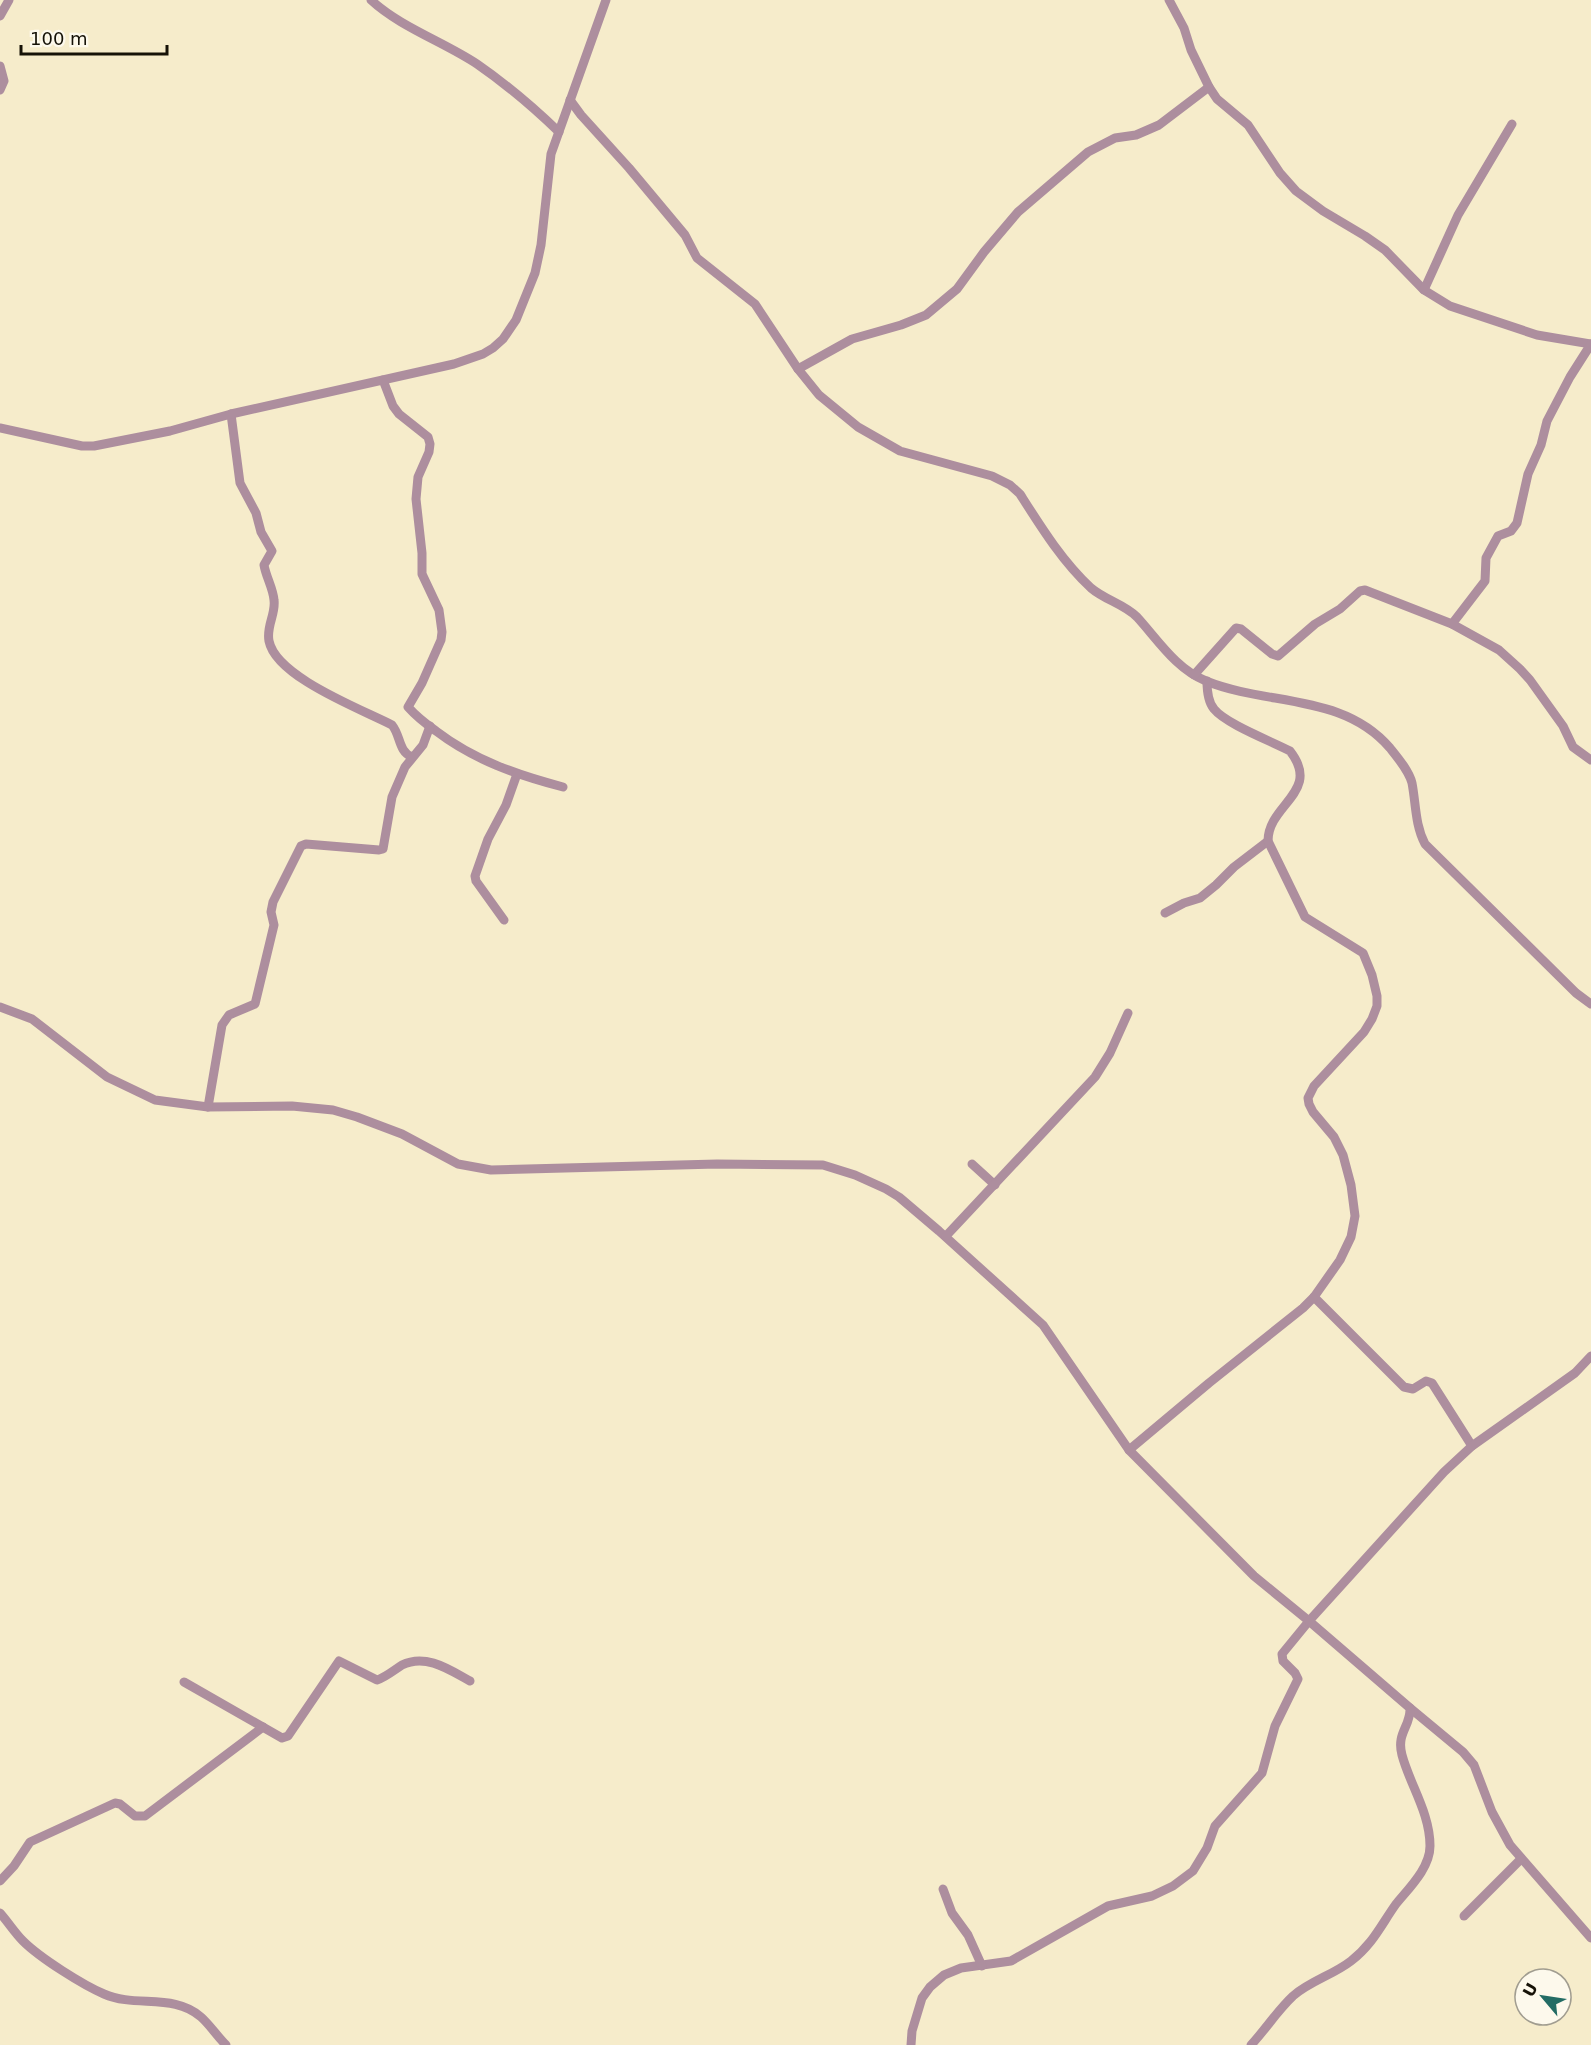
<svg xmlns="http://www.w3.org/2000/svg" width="1591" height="2045" font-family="'DejaVu Sans',sans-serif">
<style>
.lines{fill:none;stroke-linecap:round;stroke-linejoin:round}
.minor{stroke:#ad8e9e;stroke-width:9}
</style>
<rect width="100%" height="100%" fill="#f6eccb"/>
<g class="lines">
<g class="minor">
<path d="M371 0C400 27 444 42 477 64 506 84 534 108 559 132"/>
<polyline points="1169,0 1184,28 1191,50 1209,87 1217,99 1248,125 1280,173 1296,191 1323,211 1365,236 1385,250 1424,290 1450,306 1537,335 1591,344"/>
<polyline points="0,16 9,0"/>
<polyline points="0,66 4,81 0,90"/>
<path d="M570 100 581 115 629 168 685 235 697 258 755 304 798 369 819 395 858 427 900 451 992 476 1010 485 1020 494C1041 527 1062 561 1091 588 1105 600 1124 604 1137 617 1158 640 1176 669 1206 681 1268 706 1343 693 1390 748 1398 758 1409 771 1412 783 1416 804 1415 825 1425 844L1576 993 1591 1004"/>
<polyline points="1424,290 1458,215 1512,124"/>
<polyline points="798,369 852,339 901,325 926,315 957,289 984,252 1018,212 1088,152 1115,138 1136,135 1159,125 1209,87"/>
<path d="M383 380 393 406 399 414 428 437 430 444 429 452 418 477 416 499 422 553V574L439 610 442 632 441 640 422 683 408 707C416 716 426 724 436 731 474 760 517 775 563 787"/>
<path d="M231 414 240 483 256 513 261 532 272 551 264 565C266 577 273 588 274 600 276 614 266 626 269 641 276 677 361 709 392 725 401 736 398 751 412 757"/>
<polyline points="0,428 82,446 94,446 170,431 231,414 454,364 483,354 493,348 503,339 516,320 535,273 541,245 551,154 606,0"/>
<polyline points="1452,624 1485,581 1486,558 1498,536 1511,531 1517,523 1528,474 1541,445 1547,421 1570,377 1591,344"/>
<polyline points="1194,675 1236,628 1241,629 1272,654 1278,656 1315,624 1340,609 1360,591 1365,590 1452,624 1499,650 1520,669 1530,680 1563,726 1573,747 1591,760"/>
<polyline points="1165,913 1184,903 1200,898 1216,885 1234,867 1268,841"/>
<polyline points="504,920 476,881 475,876 488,839 506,805 517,774"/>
<polyline points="0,1007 32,1019 107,1077 155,1100 208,1107 292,1106 333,1110 357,1117 402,1134 458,1164 491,1170 717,1164 823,1165 855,1175 886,1189 899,1197 939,1231 1043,1325 1129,1450 1254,1576 1309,1621 1282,1654 1283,1661 1295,1673 1298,1679 1275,1726 1262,1773 1215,1826 1207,1848 1193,1871 1173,1886 1152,1896 1108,1906 1011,1961 961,1968 944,1975 930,1987 922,1998 912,2031 911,2045"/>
<polyline points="208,1107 222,1025 229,1015 255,1004 256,1000 274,925 271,912 273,902 301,846 306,844 379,850 383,849 392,797 405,767 423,745 430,726"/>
<polyline points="972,1164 995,1185"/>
<polyline points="946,1236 1095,1077 1110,1053 1128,1013"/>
<polyline points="1314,1297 1404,1387 1413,1389 1426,1381 1432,1383 1472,1446"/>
<path d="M1129 1450 1209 1383 1303 1308 1314 1297 1340 1260 1351 1237 1355 1216 1351 1185 1343 1155 1334 1137 1313 1112 1309 1104 1308 1098 1314 1086 1364 1032 1372 1019 1377 1006V996L1372 975 1363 953 1305 917 1268 841C1268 804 1322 792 1290 751 1271 741 1226 724 1214 709 1208 702 1207 691 1207 681"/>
<path d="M184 1682 282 1738 288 1736 339 1661 377 1680C386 1677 394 1670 402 1665 426 1653 450 1670 470 1681"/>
<polyline points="1410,1708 1463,1752 1474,1765 1492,1812 1510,1845 1591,1938"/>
<polyline points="0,1881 14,1866 30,1842 115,1803 120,1804 135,1816 145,1816 263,1727"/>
<polyline points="943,1889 952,1913 968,1935 982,1966"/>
<path d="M0 1913C8 1922 15 1933 23 1941 40 1958 83 1985 104 1994 136 2008 174 1993 201 2017 210 2025 217 2036 226 2045"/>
<polyline points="1464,1916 1521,1859"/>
<path d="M1251 2045C1266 2029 1277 2011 1293 1996 1310 1981 1333 1975 1351 1961 1373 1944 1381 1925 1396 1904 1409 1888 1430 1868 1430 1846 1430 1813 1410 1785 1402 1755 1396 1733 1411 1726 1410 1708L1309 1621 1444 1472 1472 1446 1575 1373 1591 1356"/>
</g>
</g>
<g transform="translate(1543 1997) rotate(299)"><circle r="28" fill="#fdf9ec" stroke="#a19d90" stroke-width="1.5"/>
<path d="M0-4.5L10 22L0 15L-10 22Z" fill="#236c64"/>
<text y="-9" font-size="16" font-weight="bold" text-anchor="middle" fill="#161207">U</text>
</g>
<path d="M21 45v9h146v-9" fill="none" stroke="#161207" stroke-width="3"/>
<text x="30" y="45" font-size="18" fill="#161207" stroke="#fdf9ec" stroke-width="4.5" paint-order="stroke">100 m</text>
</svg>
